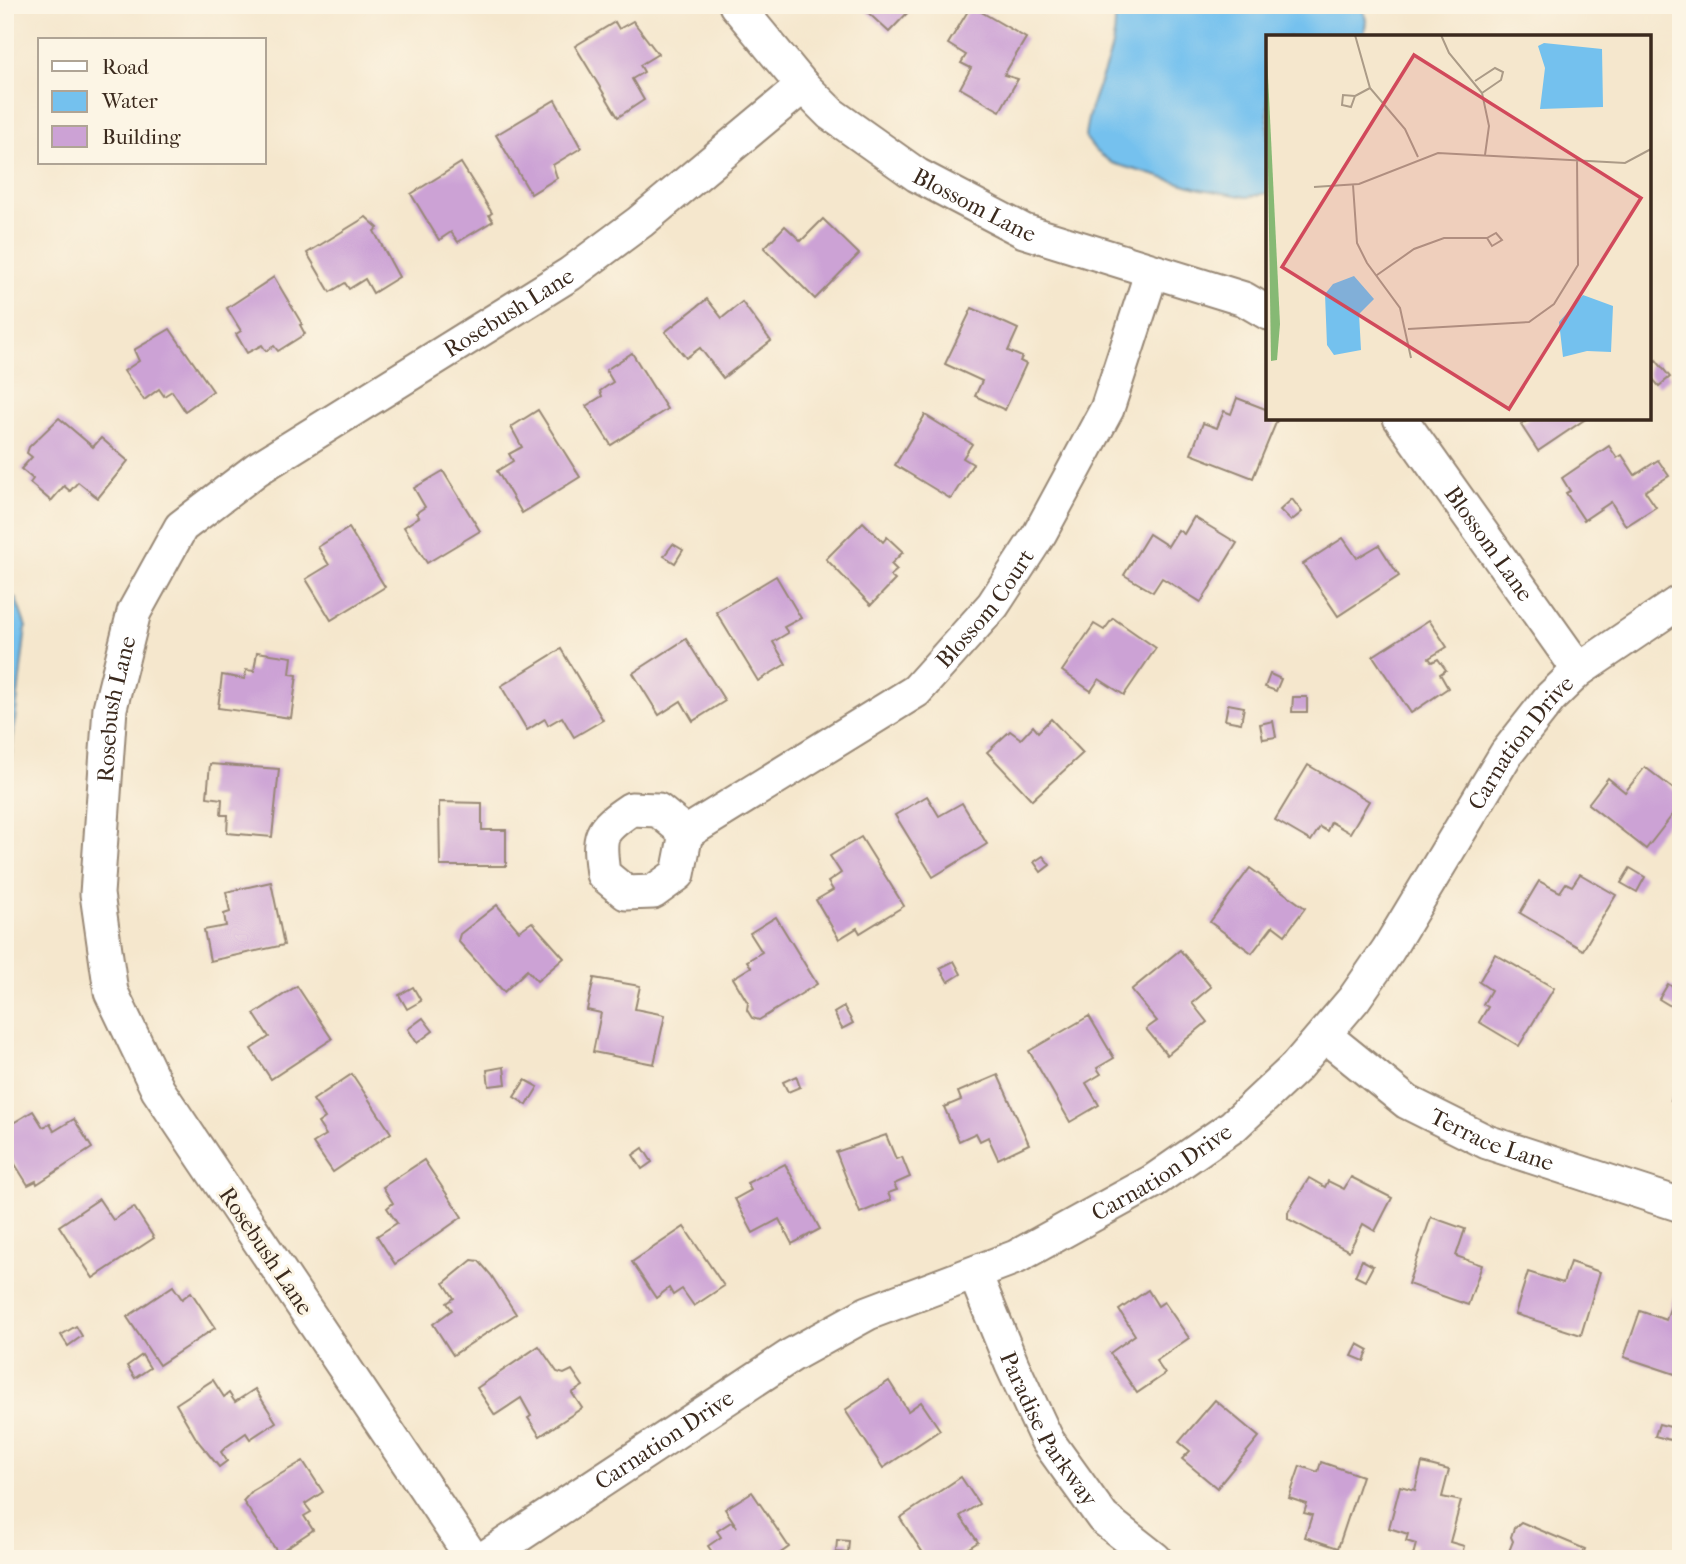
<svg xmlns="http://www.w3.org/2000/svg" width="1686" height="1564" font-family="'IM FELL French Canon',serif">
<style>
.water{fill:#74c1ee;stroke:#587686;stroke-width:2}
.building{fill:#cca2d5}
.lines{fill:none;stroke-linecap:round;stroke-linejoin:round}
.street-casing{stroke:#988876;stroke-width:37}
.street{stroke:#fff;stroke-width:33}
.labels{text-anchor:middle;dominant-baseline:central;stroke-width:6;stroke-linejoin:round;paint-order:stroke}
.street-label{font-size:23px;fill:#3b2a1e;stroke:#fcf5e5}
.inset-road{fill:none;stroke:#ab9b87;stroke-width:2}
.view{fill:#d1495b;fill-opacity:0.15;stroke:#d1495b;stroke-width:3.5}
.inset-edge{fill:none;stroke:#3b2a1e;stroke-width:3.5}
</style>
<rect width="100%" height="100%" fill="#fcf5e5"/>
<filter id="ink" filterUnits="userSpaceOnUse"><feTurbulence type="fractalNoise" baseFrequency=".0143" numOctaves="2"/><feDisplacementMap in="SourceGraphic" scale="14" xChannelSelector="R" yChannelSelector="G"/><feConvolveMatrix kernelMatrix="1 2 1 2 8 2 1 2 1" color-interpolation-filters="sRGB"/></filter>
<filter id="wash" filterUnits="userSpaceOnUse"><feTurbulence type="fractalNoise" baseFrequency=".00686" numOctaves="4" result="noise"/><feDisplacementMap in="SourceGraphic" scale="28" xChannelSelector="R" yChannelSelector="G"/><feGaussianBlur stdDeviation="1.57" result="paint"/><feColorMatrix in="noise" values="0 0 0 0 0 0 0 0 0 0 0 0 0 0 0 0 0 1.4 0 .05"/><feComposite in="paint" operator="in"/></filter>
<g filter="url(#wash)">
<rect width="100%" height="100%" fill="#f5e7cd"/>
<g class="water">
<path d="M1114 5H1362L1366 20 1364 37H1268V193L1247 197 1201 189 1112 163 1096 151 1085 137C1089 91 1122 52 1114 5Z"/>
<polygon points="5,591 16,599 26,627 5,806"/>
</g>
<g id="blocks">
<g class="building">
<polygon points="867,5 915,5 889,32 864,9"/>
<polygon points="971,6 1026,38 1004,75 1018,79 1000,111 960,88 971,68 961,63 966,55 948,44"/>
<polygon points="633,21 658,54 640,65 644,72 632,79 644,100 618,117 575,46 615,22 619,29"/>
<polygon points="555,100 581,148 553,165 557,178 531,194 496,135"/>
<polygon points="461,163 492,213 489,215 493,221 458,242 451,232 439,240 411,194"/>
<polygon points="366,217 378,228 374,231 399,277 373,293 365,279 349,289 345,283 330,292 307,253"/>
<polygon points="823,219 859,254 815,299 764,248 785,226 801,241"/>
<polygon points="274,277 302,324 300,325 305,334 278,351 274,346 266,351 262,345 247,353 236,334 241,331 227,308"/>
<polygon points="707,299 722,318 742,302 771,341 723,378 700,348 686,358 665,332"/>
<polygon points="972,308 1018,329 1008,351 1022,357 1020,361 1026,364 1005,410 975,396 982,381 945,364"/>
<polygon points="170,329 213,391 185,411 172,391 164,396 159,389 144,400 124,371 139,361 134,350"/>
<polygon points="632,353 667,409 611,445 586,406 602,396 600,391 613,382 606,370"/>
<polygon points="1656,360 1670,377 1659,386 1649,375 1649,366"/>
<polygon points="1237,398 1268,410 1268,418 1278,418 1253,478 1191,454 1203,423 1217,428 1224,411 1231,414"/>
<polygon points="538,410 580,477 522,513 497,471 513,461 509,454 522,447 511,427"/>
<polygon points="925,415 972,444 963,458 973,464 951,499 895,465"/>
<polygon points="59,418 93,447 101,438 128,461 98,498 78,482 70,491 64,486 51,501 30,483 33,479 21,469 32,457 27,453 29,447"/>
<polygon points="1526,418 1587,418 1538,451 1521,425 1528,420"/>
<polygon points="1609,446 1617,458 1622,455 1635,475 1658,460 1669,476 1645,491 1656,507 1626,526 1611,502 1584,520 1566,493 1570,491 1562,478"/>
<polygon points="443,471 480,531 427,563 404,527 419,517 416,513 425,507 414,488"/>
<polygon points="1292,499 1302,512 1291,521 1280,510"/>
<polygon points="1194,517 1237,543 1201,602 1162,578 1153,592 1124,575 1149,534 1168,546 1178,530 1184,534"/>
<polygon points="863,522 883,542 887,537 903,552 891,564 897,570 890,576 895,580 871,605 826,559"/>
<polygon points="349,528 385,587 331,620 306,579 329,565 318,547"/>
<polygon points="1343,538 1357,558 1379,545 1399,576 1338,616 1303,564"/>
<polygon points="673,544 683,550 675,563 664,556"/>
<polygon points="776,576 801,618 784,627 788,633 773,642 786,664 758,681 716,612"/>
<polygon points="1113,618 1156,648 1124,695 1099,679 1091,691 1062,671 1094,624 1104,630"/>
<polygon points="1429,620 1447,647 1429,658 1432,662 1438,659 1446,670 1440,674 1448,688 1411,713 1373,656"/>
<polygon points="686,639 725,701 693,721 681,701 659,715 633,673"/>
<polygon points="561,649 603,720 574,737 562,717 548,725 545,719 527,730 501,686"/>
<polygon points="257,652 292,657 290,674 297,675 291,718 218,708 222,675 245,679 246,670 254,671"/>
<polygon points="1270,674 1281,679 1276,691 1265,687"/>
<polygon points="1293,697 1307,697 1307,712 1292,712"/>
<polygon points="1228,704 1244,707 1241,723 1225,720"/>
<polygon points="1051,719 1083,753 1032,800 987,752 1010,731 1021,739 1033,726 1038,732"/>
<polygon points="1273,721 1276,737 1263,739 1260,724"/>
<polygon points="210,764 279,769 272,837 227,833 228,815 221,815 222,799 207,797"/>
<polygon points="1308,765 1369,801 1350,833 1331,822 1327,831 1320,827 1311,841 1275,820"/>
<polygon points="1645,767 1681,795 1681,804 1646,849 1588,804 1608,778 1625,792"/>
<polygon points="927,796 939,816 962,803 987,844 933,877 895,815"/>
<polygon points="439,802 482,803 482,830 506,830 506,866 440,866"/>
<polygon points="861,837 904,906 860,933 857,928 839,939 816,900 833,890 828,882 841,873 830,856"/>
<polygon points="1043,856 1050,865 1041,872 1034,862"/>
<polygon points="1250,868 1305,908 1285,935 1273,926 1252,953 1210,922"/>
<polygon points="1630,868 1645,877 1637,892 1621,883"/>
<polygon points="1580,874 1616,895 1583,950 1520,913 1539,881 1560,892 1566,883 1572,886"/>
<polygon points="271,882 284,945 210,961 204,930 226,926 224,914 230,912 226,892"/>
<polygon points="497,905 519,931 532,922 564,958 537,981 527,970 504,992 458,941 460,934"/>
<polygon points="776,917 817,984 759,1020 752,1018 747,1010 748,1003 733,978 751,967 747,961 762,952 750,933"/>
<polygon points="1180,950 1211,987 1192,1003 1207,1022 1167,1055 1146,1029 1157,1021 1131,990"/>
<polygon points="1495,954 1554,988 1519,1046 1479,1022 1488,1007 1483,1004 1491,990 1479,982"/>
<polygon points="954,961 961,974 948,982 940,968"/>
<polygon points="594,978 640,986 635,1009 665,1015 654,1064 593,1052 601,1013 587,1010"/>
<polygon points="1668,984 1681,992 1679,1011 1659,999"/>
<polygon points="297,986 332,1039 271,1079 251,1049 269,1037 254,1014"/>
<polygon points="413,987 421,1001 407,1009 399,995"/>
<polygon points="844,1007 853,1023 842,1029 834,1013"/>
<polygon points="1089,1016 1114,1058 1097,1068 1101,1074 1086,1083 1099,1105 1070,1122 1029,1051"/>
<polygon points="423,1018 433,1031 417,1043 408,1029"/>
<polygon points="504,1067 506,1084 489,1086 487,1070"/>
<polygon points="1681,1072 1681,1103 1671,1100"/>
<polygon points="352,1074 391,1133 333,1172 313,1143 326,1135 318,1123 325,1118 313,1100"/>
<polygon points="998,1075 1029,1144 998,1159 988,1137 980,1141 976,1133 959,1141 944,1107 961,1100 958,1092"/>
<polygon points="796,1076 800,1087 788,1092 783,1082"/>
<polygon points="525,1080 538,1087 527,1105 514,1097"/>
<polygon points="33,1111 43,1127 50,1124 54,1131 74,1119 92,1148 37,1184 36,1181 28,1185 5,1148 11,1145 5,1128"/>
<polygon points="886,1135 896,1159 902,1157 910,1177 894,1184 897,1190 888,1193 891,1200 860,1213 836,1152"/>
<polygon points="643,1148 652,1162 642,1169 633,1155"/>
<polygon points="424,1160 462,1217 395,1264 377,1236 397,1223 387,1208 393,1203 383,1187"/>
<polygon points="785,1164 820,1229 792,1244 779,1219 753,1233 735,1199 751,1190 747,1183"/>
<polygon points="1351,1177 1392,1198 1375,1231 1363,1224 1349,1251 1288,1219 1288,1212 1309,1178 1325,1187 1328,1181 1344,1189"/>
<polygon points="99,1199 113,1220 134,1207 154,1238 93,1278 59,1226"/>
<polygon points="1431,1217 1465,1229 1456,1256 1482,1265 1468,1305 1408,1284"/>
<polygon points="684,1227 724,1286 694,1306 682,1289 673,1295 669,1288 656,1298 632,1262"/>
<polygon points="472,1260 479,1261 491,1275 516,1314 453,1355 433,1324 452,1310 447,1303 454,1298 444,1283"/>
<polygon points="1362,1260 1373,1266 1365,1281 1355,1276"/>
<polygon points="1570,1262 1600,1272 1581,1335 1515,1314 1528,1272 1563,1283"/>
<polygon points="173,1286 182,1299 191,1292 215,1328 159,1365 127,1317"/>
<polygon points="1148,1290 1158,1306 1164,1302 1189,1338 1156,1361 1165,1374 1137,1393 1110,1353 1135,1335 1119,1310"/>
<polygon points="1674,1297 1681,1299 1681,1376 1624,1357 1640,1311 1666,1320"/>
<polygon points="76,1326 82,1336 68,1346 61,1335"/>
<polygon points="1358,1344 1369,1350 1364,1361 1352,1356"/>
<polygon points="539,1346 557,1372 564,1374 572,1370 583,1386 572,1393 582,1408 540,1436 528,1418 531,1416 521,1398 495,1415 477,1388"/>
<polygon points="142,1355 150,1368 135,1378 127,1366"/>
<polygon points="213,1380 224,1397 229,1393 235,1402 255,1389 276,1422 250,1439 246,1433 226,1447 221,1452 227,1461 219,1467 197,1440 176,1404"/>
<polygon points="889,1381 908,1411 921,1402 940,1430 883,1468 845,1410"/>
<polygon points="1215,1400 1259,1437 1217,1488 1182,1459 1190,1451 1179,1442"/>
<polygon points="1659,1424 1678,1429 1674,1441 1655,1436"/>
<polygon points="303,1461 323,1492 305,1504 311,1512 304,1516 313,1530 278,1553 243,1501 252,1491"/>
<polygon points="1321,1462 1362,1476 1338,1548 1305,1537 1312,1515 1304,1513 1307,1504 1289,1498 1300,1466 1318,1472"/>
<polygon points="1422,1463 1449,1470 1442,1497 1461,1501 1450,1542 1464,1546 1461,1559 1412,1559 1416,1544 1406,1541 1408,1534 1389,1528 1400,1486 1415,1490"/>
<polygon points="961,1477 979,1504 960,1516 978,1542 952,1559 927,1559 900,1518"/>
<polygon points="752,1492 789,1547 772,1559 717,1559 708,1546 721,1537 717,1531 731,1522 737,1527 725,1509"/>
<polygon points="1521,1522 1585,1549 1581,1559 1506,1559 1513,1541 1511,1537 1514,1528"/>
<polygon points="837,1540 849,1541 848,1553 836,1552"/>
</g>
</g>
</g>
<g filter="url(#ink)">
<use href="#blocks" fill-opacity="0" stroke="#988876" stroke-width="2"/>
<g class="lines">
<g class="street-casing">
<g id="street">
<path id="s1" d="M736 5 803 86 831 114 917 175 1024 231 1244 299 1268 313"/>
<path id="s2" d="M1400 418 1579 670"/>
<path d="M631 809 658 810 686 833 678 874 653 892 626 893 603 874C598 835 598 831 631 809Z"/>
<path id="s3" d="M686 833 916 691 993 605 1040 533 1107 409 1152 271"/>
<path id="s4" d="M1324 1035 1407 1102 1487 1142 1681 1205"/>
<path id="s5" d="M975 1274 1012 1365 1047 1440 1103 1518 1155 1559"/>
<path id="s6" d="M473 1559 158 1090 111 992 97 894 110 708 134 612 181 527 257 469 570 274 640 222 803 86"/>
<path id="s7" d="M483 1559 792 1355 868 1313 1016 1257 1152 1182 1233 1126 1296 1067 1354 999 1388 950 1506 754 1550 698 1579 670 1681 601"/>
</g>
</g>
<use href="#street" class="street"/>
</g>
</g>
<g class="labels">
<g class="street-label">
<text stroke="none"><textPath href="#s1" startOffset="315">Blossom Lane</textPath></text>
<text stroke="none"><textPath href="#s6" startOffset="1547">Rosebush Lane</textPath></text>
<text stroke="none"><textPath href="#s2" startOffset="154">Blossom Lane</textPath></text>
<text stroke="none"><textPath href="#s3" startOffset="378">Blossom Court</textPath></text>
<text stroke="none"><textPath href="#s6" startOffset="959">Rosebush Lane</textPath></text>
<text stroke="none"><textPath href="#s7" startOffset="1351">Carnation Drive</textPath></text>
<text stroke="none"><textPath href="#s4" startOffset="200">Terrace Lane</textPath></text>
<text stroke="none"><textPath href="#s7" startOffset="784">Carnation Drive</textPath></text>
<text transform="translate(266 1251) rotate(56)">Rosebush Lane</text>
<text stroke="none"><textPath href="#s5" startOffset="172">Paradise Parkway</textPath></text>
<text stroke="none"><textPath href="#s7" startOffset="217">Carnation Drive</textPath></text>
</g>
</g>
<g transform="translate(1266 35)">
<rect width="385" height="385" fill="#f5e7cd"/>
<path d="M0 0 14 289 11 325 5 326Z" fill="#86b974"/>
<path d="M278 8 336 14 337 72 274 74 279 33 272 11ZM88 241 108 264 93 279 95 315 68 320 61 310 59 259 67 249ZM317 260 347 271 345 317 321 316 297 322 293 287Z" fill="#74c1ee"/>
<path class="inset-road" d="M89 0 104 53 139 94 152 122M175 0 183 18 216 58 223 91 219 120M209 46 229 33 237 37 235 45 216 58M89 61 77 60 76 70 85 72 89 61 104 53M87 150 91 208 101 228 134 273 145 323M48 152 93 149 172 118 359 128 385 114M111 240 148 214 178 203H221L230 198 236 205 226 211 221 203M142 294 263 287 288 269 312 230 311 123"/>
<path class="view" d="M148 20 375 163 243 374 16 232Z"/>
<rect width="385" height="385" class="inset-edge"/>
</g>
<rect width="1686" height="1564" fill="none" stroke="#fcf5e5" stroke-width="28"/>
<rect x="38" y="38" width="228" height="126" fill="#fcf5e5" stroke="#afa495" stroke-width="2"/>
<rect x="52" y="61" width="35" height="10" fill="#ffffff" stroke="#afa495" stroke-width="2"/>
<text x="102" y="74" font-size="21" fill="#3b2a1e">Road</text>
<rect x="52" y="91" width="35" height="21" fill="#74c1ee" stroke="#afa495" stroke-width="2"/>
<text x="102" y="108" font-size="21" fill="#3b2a1e">Water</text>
<rect x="52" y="126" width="35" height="21" fill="#cca2d5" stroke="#afa495" stroke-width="2"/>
<text x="102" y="144" font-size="21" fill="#3b2a1e">Building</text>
</svg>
